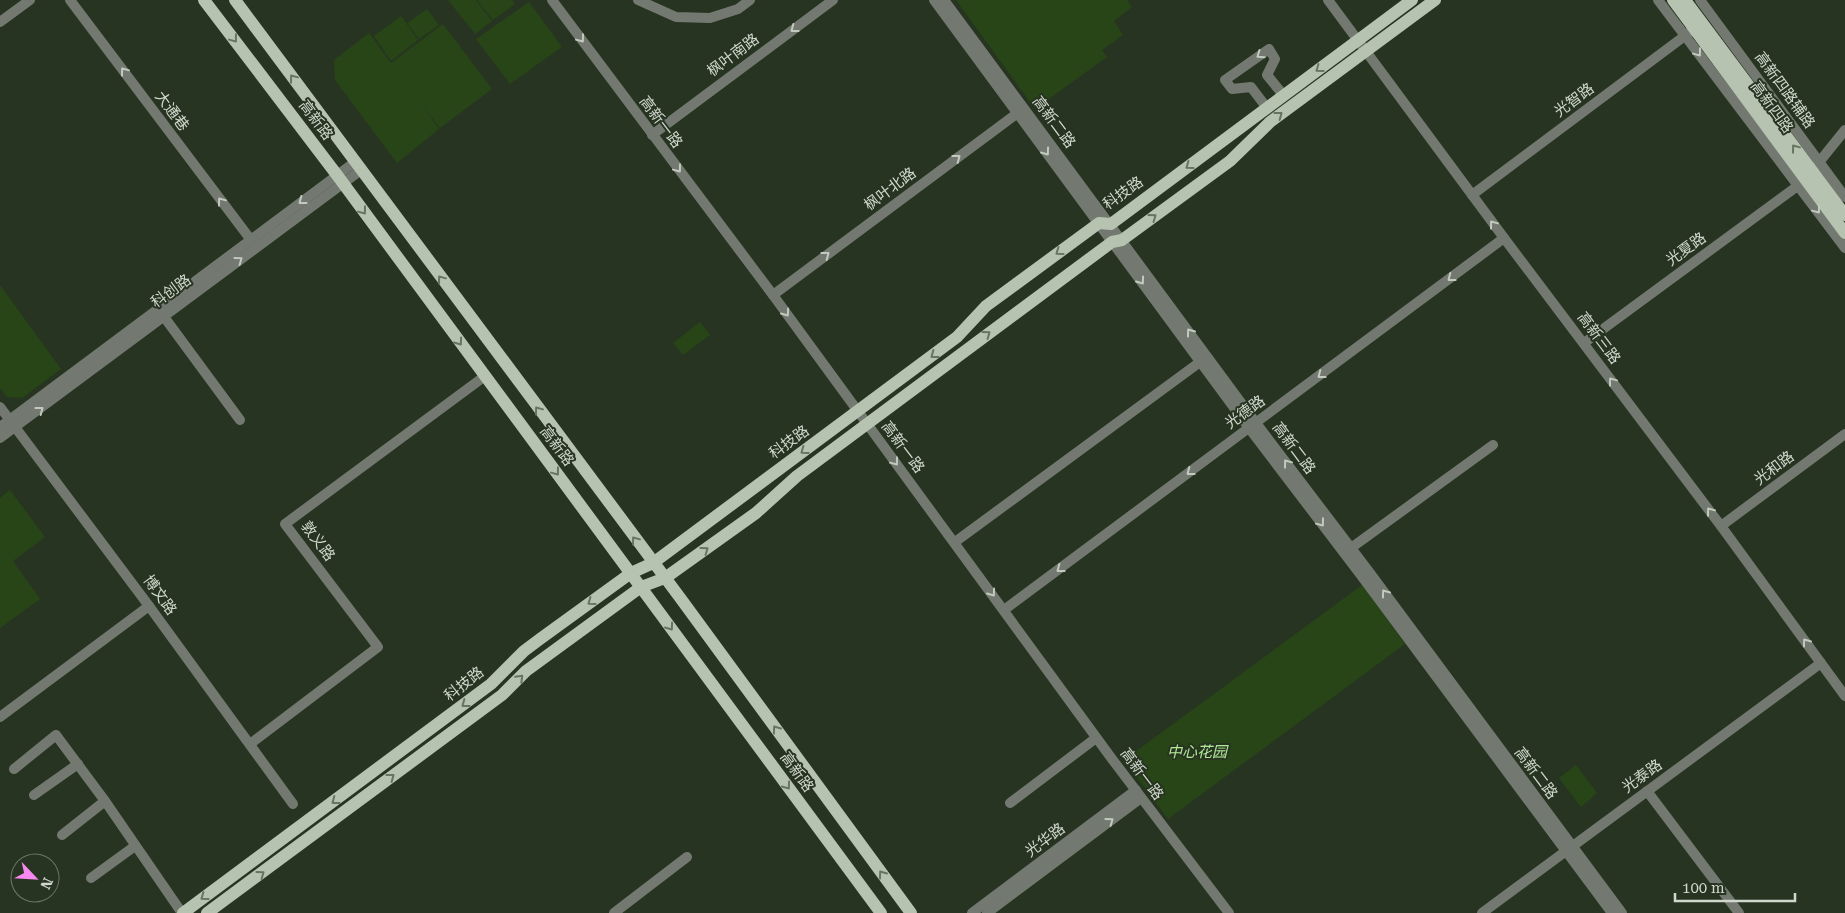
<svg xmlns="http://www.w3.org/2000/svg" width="1845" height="913" font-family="'Roboto Serif','Noto Sans SC',serif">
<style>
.green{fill:#274516}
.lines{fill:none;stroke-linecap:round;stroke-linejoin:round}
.minor{stroke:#737970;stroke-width:10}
.major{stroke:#b6c3b0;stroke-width:12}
.oneway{stroke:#c2cabf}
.oneway2{stroke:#687462}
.labels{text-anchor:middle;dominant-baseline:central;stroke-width:4;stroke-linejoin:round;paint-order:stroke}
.street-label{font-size:15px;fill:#d0d8cd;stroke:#283422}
.park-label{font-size:15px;font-style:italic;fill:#b1e996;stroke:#283422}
</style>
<rect width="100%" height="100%" fill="#283422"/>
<g class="green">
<polygon points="448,0 476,0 492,21 475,34"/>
<polygon points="477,0 512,0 515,4 493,20"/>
<polygon points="956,0 1127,0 1132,7 1114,21 1123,35 1102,50 1107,57 1035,109"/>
<polygon points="529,2 562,47 510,84 476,39"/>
<polygon points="427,9 439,25 419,39 407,23"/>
<polygon points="401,16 418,40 391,61 374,36"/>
<polygon points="443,24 492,89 440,128 423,106 439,129 397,163 335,80 334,60 369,33 391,63"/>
<polygon points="0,285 61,369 22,398 7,397 0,388"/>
<polygon points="700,322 710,335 683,355 673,343"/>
<polygon points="10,490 45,537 13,561 40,599 0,628 0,498"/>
<polygon points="1362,585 1405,644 1168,819 1124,760"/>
<polygon points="1576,765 1597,793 1581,807 1559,778"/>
</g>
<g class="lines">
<g class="minor">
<polyline points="70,0 251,240"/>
<polyline points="552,0 773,295 1112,759 1229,913"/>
<polyline points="638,0 676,17 710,18 738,9 750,0"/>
<polyline points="934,0 1249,428 1360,574 1612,913"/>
<polyline points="944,0 1256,423 1370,573 1622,913"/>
<polyline points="1328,0 1504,238 1721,526 1845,696"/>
<polyline points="1658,0 1845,248"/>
<polyline points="1700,0 1845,197"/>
<polyline points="0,22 30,0"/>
<polyline points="1267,108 1251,87 1232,89 1225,80 1269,49 1275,59 1267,75 1284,96"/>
<polyline points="652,135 833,0"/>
<polyline points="1816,166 1845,130"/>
<polyline points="1472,195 1690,32"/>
<polyline points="773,295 1023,109"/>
<polyline points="159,310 240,420"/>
<polyline points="1584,343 1803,182"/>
<polyline points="0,407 149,606 293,804"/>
<polyline points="0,427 355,162"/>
<polyline points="0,438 361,170"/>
<polyline points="1721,526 1845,434"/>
<polyline points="955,542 1200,362"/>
<polyline points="1351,548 1493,445"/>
<polyline points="1004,610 1504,238"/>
<polyline points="0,717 149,606"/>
<polyline points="250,744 378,647 285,524 485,376"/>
<polyline points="14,769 56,735 105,801 182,913"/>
<polyline points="1647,791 1739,913"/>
<polyline points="34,795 78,764"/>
<polyline points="1010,803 1096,738"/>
<polyline points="62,835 105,801"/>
<polyline points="91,878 135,846"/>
<polyline points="614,913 687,857"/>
<polyline points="972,913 1136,790"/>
<polyline points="987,913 1141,798"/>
<polyline points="1482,913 1821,663"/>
</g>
<g class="major">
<polyline points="204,0 337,175 881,913"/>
<polyline points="235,0 681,599 911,913"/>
<polyline points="1673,0 1845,233"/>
<polyline points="1685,0 1845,215"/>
<polyline points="183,913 491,684 524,651 540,639 631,573 653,563 957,337 986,306 1099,223 1111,224 1412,0"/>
<polyline points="207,913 502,695 526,671 641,587 665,578 756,513 797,476 1112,242 1122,240 1230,161 1270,122 1435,0"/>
</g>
</g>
<defs><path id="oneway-chevron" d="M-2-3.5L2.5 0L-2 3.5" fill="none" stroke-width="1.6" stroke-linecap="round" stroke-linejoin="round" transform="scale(1.25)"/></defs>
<g class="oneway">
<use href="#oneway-chevron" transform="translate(794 29) rotate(143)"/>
<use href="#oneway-chevron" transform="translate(581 39) rotate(53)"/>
<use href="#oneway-chevron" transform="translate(1698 53) rotate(53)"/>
<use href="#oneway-chevron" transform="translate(1260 55) rotate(145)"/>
<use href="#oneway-chevron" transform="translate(124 71) rotate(-127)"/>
<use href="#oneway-chevron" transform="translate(1046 152) rotate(54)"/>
<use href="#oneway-chevron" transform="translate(957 158) rotate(-37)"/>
<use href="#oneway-chevron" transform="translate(678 169) rotate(53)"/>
<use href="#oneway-chevron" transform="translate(221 201) rotate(-127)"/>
<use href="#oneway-chevron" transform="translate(302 201) rotate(143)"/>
<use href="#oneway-chevron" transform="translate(1817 210) rotate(53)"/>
<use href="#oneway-chevron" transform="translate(1493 224) rotate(-127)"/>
<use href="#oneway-chevron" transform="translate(826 255) rotate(-37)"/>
<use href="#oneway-chevron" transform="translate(239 260) rotate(-36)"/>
<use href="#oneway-chevron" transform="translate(1451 278) rotate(143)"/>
<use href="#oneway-chevron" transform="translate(1141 281) rotate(54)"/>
<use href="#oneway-chevron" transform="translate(786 313) rotate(54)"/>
<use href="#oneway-chevron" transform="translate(1190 332) rotate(-126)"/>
<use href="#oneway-chevron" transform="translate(1321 375) rotate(143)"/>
<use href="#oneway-chevron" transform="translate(1612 381) rotate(-127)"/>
<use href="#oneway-chevron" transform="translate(40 410) rotate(-37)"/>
<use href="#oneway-chevron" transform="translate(895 462) rotate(53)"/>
<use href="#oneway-chevron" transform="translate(1287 463) rotate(-127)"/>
<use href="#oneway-chevron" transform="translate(1190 472) rotate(143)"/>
<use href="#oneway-chevron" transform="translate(1710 511) rotate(-127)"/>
<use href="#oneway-chevron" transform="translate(1321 523) rotate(53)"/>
<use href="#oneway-chevron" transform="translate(1060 569) rotate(143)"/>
<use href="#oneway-chevron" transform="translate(992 593) rotate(54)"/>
<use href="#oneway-chevron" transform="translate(1385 593) rotate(-126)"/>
<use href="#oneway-chevron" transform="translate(1806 642) rotate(-126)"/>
<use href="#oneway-chevron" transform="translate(1110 821) rotate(-36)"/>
</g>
<g class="oneway2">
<use href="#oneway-chevron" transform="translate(234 39) rotate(53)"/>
<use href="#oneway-chevron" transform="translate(1319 69) rotate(144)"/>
<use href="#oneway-chevron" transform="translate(293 78) rotate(-127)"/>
<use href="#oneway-chevron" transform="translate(1279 115) rotate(-37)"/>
<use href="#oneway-chevron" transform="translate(1795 148) rotate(-127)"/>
<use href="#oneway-chevron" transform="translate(1189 166) rotate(144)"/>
<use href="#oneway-chevron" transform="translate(363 211) rotate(53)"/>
<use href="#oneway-chevron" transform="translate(1153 217) rotate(-36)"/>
<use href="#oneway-chevron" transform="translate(1059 252) rotate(144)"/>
<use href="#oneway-chevron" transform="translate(441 279) rotate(-127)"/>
<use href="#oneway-chevron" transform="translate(987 334) rotate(-36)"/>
<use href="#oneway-chevron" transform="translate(459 342) rotate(54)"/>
<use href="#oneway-chevron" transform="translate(934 355) rotate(143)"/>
<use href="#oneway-chevron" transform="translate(538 410) rotate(-127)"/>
<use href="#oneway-chevron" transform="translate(804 451) rotate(144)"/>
<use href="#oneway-chevron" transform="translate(556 472) rotate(53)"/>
<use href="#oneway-chevron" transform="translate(635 540) rotate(-127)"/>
<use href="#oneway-chevron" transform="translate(705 550) rotate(-36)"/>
<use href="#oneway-chevron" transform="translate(591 602) rotate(144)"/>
<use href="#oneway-chevron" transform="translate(670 627) rotate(54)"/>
<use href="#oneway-chevron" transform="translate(520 678) rotate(-45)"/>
<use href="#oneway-chevron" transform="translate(465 704) rotate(143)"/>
<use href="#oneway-chevron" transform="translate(776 729) rotate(-126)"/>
<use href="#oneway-chevron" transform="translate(391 777) rotate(-37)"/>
<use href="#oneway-chevron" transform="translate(787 786) rotate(54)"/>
<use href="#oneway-chevron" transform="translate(335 801) rotate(143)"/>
<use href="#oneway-chevron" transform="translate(261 874) rotate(-36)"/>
<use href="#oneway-chevron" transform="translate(882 874) rotate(-126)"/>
<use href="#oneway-chevron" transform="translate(204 897) rotate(144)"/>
</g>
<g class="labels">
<g class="street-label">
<text transform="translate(733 55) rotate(-37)">枫叶南路</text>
<text transform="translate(1785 90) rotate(54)">高新四路辅路</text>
<text transform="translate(1574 100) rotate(-37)">光智路</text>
<text transform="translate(1772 107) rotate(54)">高新四路</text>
<text transform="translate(172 111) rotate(53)">大通巷</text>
<text transform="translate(316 120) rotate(53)">高新路</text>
<text transform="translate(661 122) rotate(53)">高新一路</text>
<text transform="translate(1054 122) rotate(53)">高新二路</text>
<text transform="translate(890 189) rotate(-37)">枫叶北路</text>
<text transform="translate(1123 193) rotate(-35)">科技路</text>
<text transform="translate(1686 249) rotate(-36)">光夏路</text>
<text transform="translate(171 291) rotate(-36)">科创路</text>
<text transform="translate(1599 338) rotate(53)">高新三路</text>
<text transform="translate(1245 412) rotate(-36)">光德路</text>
<text transform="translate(789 442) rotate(-36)">科技路</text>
<text transform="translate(557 446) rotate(53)">高新路</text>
<text transform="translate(903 447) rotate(53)">高新一路</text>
<text transform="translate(1294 448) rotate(53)">高新二路</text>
<text transform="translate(1774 468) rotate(-37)">光和路</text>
<text transform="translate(318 541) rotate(53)">敦义路</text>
<text transform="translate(160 595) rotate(54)">博文路</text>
<text transform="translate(464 684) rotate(-38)">科技路</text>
<text transform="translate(797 772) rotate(54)">高新路</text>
<text transform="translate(1536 773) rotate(53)">高新二路</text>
<text transform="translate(1142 774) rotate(53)">高新一路</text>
<text transform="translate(1642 776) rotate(-36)">光泰路</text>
<text transform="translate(1045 840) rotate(-37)">光华路</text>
</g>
<g class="park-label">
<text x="1197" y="752">中心花园</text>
</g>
</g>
<g transform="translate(35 878) rotate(115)"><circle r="24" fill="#283422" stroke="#6b7666"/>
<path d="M0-4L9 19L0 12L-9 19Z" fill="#f589ef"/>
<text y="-8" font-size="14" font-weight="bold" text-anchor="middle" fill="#d0d8cd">N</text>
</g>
<path d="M1675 893v8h120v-8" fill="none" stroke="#d0d8cd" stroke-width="2.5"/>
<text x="1682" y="893" font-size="15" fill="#d0d8cd" stroke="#283422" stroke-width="4" paint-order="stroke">100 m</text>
</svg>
